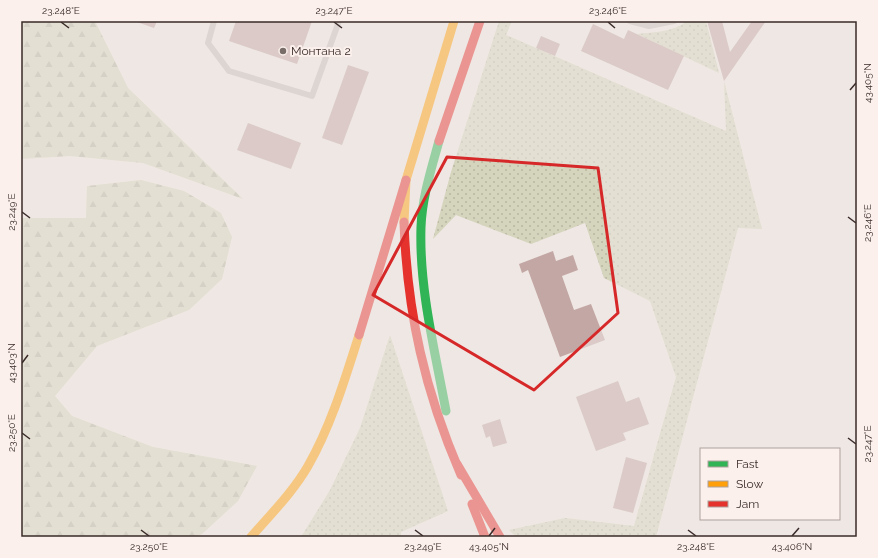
<svg xmlns="http://www.w3.org/2000/svg" width="878" height="558" font-family="Raleway,sans-serif">
<style>
.grass{fill:url(#grass-dots)}
.forest{fill:url(#forest-firs)}
.building{fill:#c3a7a4}
.lines{fill:none;stroke-linecap:round;stroke-linejoin:round}
.lane{stroke:#c8bfbc;stroke-width:6}
.fast{stroke:#30b455;stroke-width:9}
.slow{stroke:#ff9f0a;stroke-width:9}
.jam{stroke:#e5322d;stroke-width:9}
.marked{fill:none;stroke:#d62828;stroke-width:3;stroke-linejoin:round}
.ticks{fill:none;stroke:#3a2b29;stroke-width:1.5}
.poi-dot{fill:#796d6a;stroke:#fbf0eb;stroke-width:1.5}
.labels{text-anchor:middle;dominant-baseline:central;stroke-width:4;stroke-linejoin:round;paint-order:stroke}
.poi-label{font-size:12px;fill:#3a2b29;stroke:#fbf0eb;text-anchor:start}
.neatline{fill:none;stroke:#3a2b29;stroke-width:1.5}
.ticks-label{font-size:10px;text-anchor:middle;fill:#3a2b29}
</style>
<defs>
<pattern id="grass-dots" width="8" height="8" patternUnits="userSpaceOnUse"><rect width="8" height="8" fill="#d5d4bc"/><path d="M2 2h.1M6 6h.1" fill="none" stroke="#b8b6a2" stroke-width="1.8" stroke-linecap="round"/></pattern>
<pattern id="forest-firs" width="22" height="20" patternUnits="userSpaceOnUse"><rect width="22" height="20" fill="#d5d4bc"/><path d="M5 1l3.5 6h-7zM16 11l3.5 6h-7z" fill="#b8b6a2"/></pattern>
</defs>
<rect width="100%" height="100%" fill="#efe7e3"/>
<g class="grass">
<polygon points="499,21 512,21 506,35 726,131 724,81 762,229 738,228 656,537 516,537 509,530 565,518 634,526 676,377 650,301 604,278 585,223 531,244 456,215 433,239 451,172"/>
<path d="M687 21H706L719 73 637 34C655 32 673 32 687 21Z"/>
<polygon points="390,335 448,511 401,532 401,537 301,537 330,490 360,428"/>
</g>
<g class="forest">
<polygon points="21,21 95,21 128,88 243,199 143,163 70,156 21,159"/>
<polygon points="141,180 184,191 221,213 232,237 222,279 189,310 97,346 55,396 72,416 153,447 257,466 238,501 202,534 194,537 21,537 21,218 86,218 87,186"/>
</g>
<g class="building">
<polygon points="134,21 157,21 154,28"/>
<polygon points="236,21 312,21 297,64 229,41"/>
<polygon points="707,21 722,21 730,52 752,21 766,21 724,81"/>
<polygon points="593,24 624,39 628,30 684,56 668,90 581,51"/>
<polygon points="541,36 560,44 555,56 536,48"/>
<polygon points="348,65 369,72 342,145 322,138"/>
<polygon points="248,123 301,143 291,169 237,150"/>
<polygon points="553,251 556,261 573,255 578,270 562,276 574,310 591,304 605,340 560,357 528,270 522,273 519,264"/>
<polygon points="618,381 626,402 639,397 649,424 623,433 626,440 596,451 576,397"/>
<polygon points="500,419 507,443 493,447 490,436 486,438 482,425"/>
<polygon points="626,457 647,463 633,513 613,508"/>
</g>
<g class="lines">
<g class="lane">
<polyline points="214,21 208,43 229,71 312,96 339,21"/>
<polyline points="630,21 649,26 674,21"/>
</g>
<path class="fast" d="M439 141C431 170 422 198 421 227 419 289 435 351 446 411"/>
<g class="slow">
<polyline points="404,222 406,180 454,21"/>
<path d="M251 537C271 514 293 492 308 466 331 426 345 379 359 335"/>
</g>
<g class="jam">
<polyline points="439,141 480,21"/>
<path d="M404 222C407 313 425 392 461 475"/>
<polyline points="359,335 406,180"/>
<polyline points="457,464 500,537"/>
<polyline points="472,504 485,537"/>
</g>
</g>
<path d="M0 0H878V558H0ZM447 157 598 168 618 313 534 390 373 295Z" fill="#efe7e3" fill-opacity=".55" fill-rule="evenodd"/>
<path class="marked" d="M447 157 598 168 618 313 534 390 373 295Z"/>
<path class="ticks" d="M61 22 69 28M334 22 342 28M608 22 615 28M850 90 856 83M22 212 30 218M848 217 856 223M22 363 28 355M22 433 30 439M848 438 856 444M141 530 149 536M415 530 423 536M688 530 696 536M489 536 495 528M792 536 799 528"/>
<circle class="poi-dot" cx="283" cy="51" r="4"/>
<g class="labels">
<g class="poi-label">
<text x="291" y="51">Монтана 2</text>
</g>
</g>
<rect width="878" height="558" fill="none" stroke="#fbf0eb" stroke-width="44"/>
<rect x="700" y="448" width="140" height="72" fill="#fbf0eb" stroke="#aea19d"/>
<rect x="708" y="461" width="20" height="6" fill="#30b455" stroke="#aea19d"/>
<text x="736" y="468" font-size="12" fill="#3a2b29">Fast</text>
<rect x="708" y="481" width="20" height="6" fill="#ff9f0a" stroke="#aea19d"/>
<text x="736" y="488" font-size="12" fill="#3a2b29">Slow</text>
<rect x="708" y="501" width="20" height="6" fill="#e5322d" stroke="#aea19d"/>
<text x="736" y="508" font-size="12" fill="#3a2b29">Jam</text>
<rect x="22" y="22" width="834" height="514" class="neatline"/>
<g class="ticks-label">
<text x="61" y="14">23.248°E</text>
<text x="334" y="14">23.247°E</text>
<text x="608" y="14">23.246°E</text>
<text transform="translate(867 83) rotate(-90)" y="4">43.405°N</text>
<text transform="translate(11 212) rotate(-90)" y="4">23.249°E</text>
<text transform="translate(867 223) rotate(-90)" y="4">23.246°E</text>
<text transform="translate(11 363) rotate(-90)" y="4">43.403°N</text>
<text transform="translate(11 433) rotate(-90)" y="4">23.250°E</text>
<text transform="translate(867 444) rotate(-90)" y="4">23.247°E</text>
<text x="149" y="550">23.250°E</text>
<text x="423" y="550">23.249°E</text>
<text x="489" y="550">43.405°N</text>
<text x="696" y="550">23.248°E</text>
<text x="792" y="550">43.406°N</text>
</g>
</svg>
